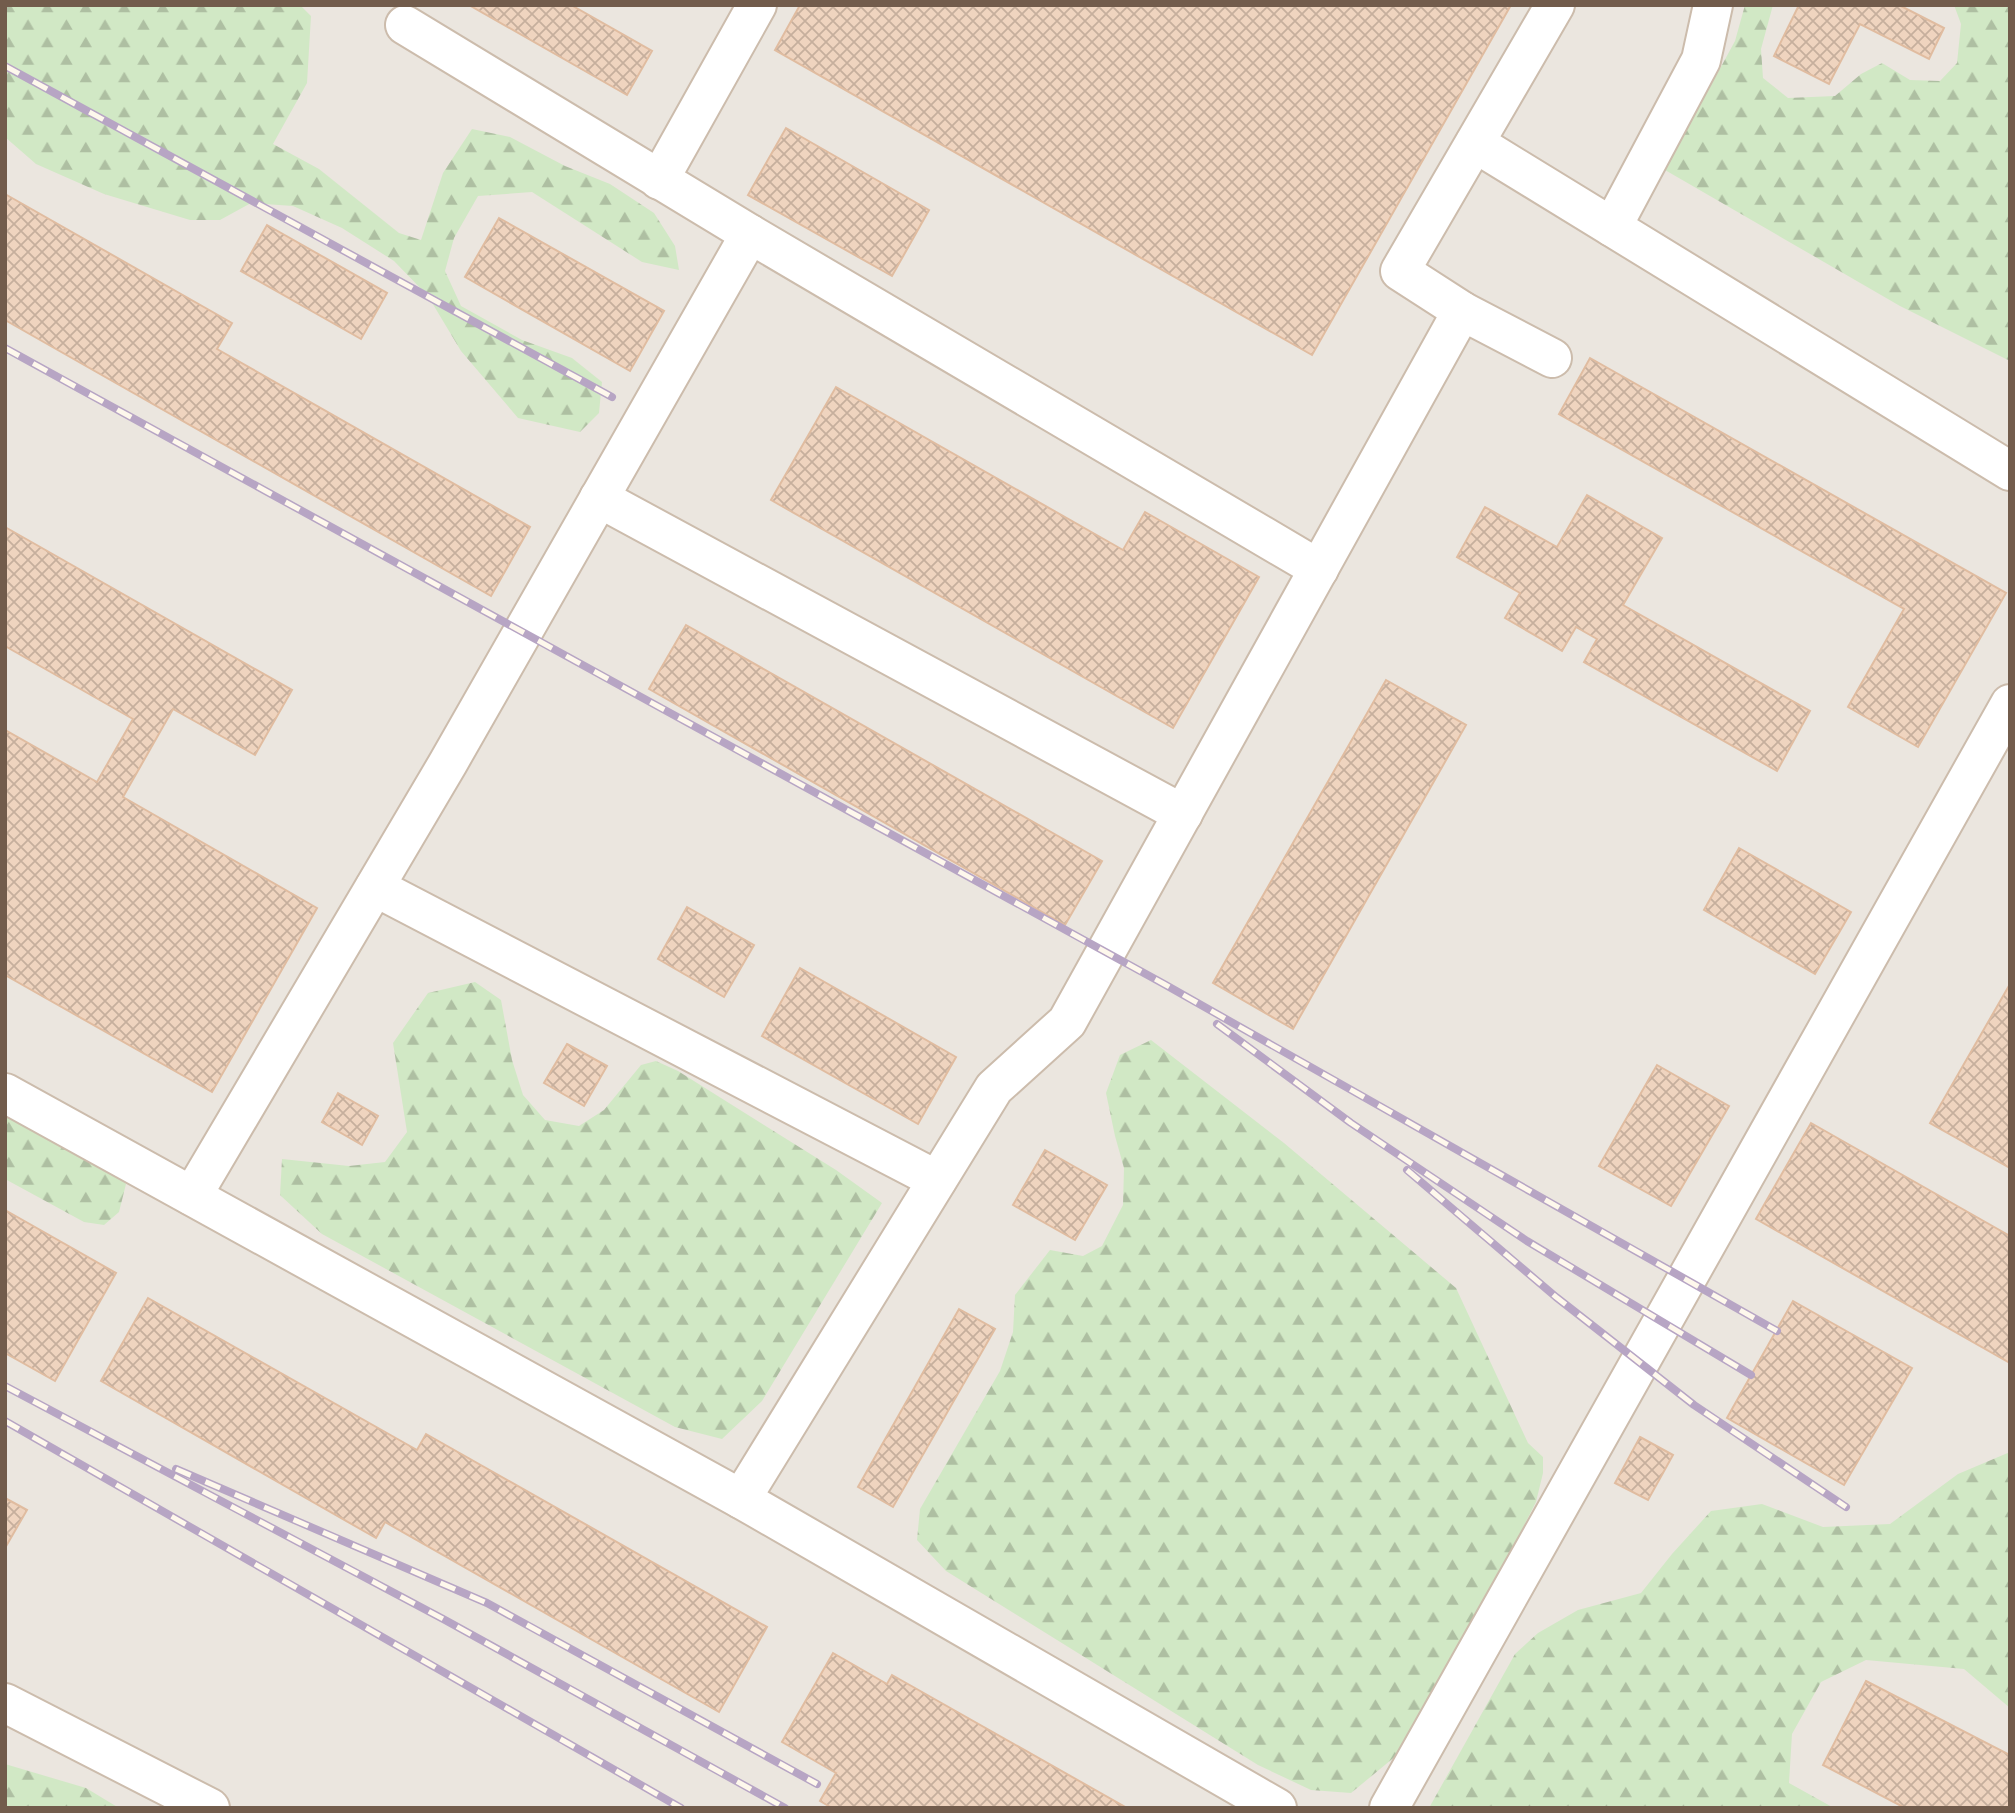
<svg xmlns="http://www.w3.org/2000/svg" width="2015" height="1813" font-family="Barlow,sans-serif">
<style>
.industrial{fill:#ebe6df}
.forest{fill:url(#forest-firs)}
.building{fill:url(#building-cross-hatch);stroke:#e0bca0;stroke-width:2}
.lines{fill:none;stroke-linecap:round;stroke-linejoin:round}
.minor-casing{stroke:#ccbcac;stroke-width:42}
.minor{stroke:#fff;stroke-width:38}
.rail-casing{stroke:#b7a5c4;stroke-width:8}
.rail{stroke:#fef8ec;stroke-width:5;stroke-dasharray:16;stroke-linecap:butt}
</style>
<defs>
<pattern id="forest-firs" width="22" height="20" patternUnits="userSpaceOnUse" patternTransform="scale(1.75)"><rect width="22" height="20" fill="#d1e8c5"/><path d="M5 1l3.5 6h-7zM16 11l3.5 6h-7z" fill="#aebfa2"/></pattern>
<pattern id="building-cross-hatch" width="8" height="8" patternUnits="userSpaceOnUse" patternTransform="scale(1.75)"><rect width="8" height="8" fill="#efd4bf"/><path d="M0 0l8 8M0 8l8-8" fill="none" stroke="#c6af9d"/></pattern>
</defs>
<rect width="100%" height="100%" fill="#fbf4e6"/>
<rect class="industrial" x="5" y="5" width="2005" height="1803"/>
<g class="forest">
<polygon points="5,5 300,5 311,16 307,83 273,144 319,169 399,233 421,240 443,173 472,129 510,137 565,166 610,184 654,213 675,246 679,270 642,262 532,192 478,196 454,238 445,271 461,306 522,340 572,358 602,382 599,413 580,432 518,418 461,351 428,296 394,261 342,228 293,206 251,203 220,220 190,220 104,194 36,164 5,137"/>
<polygon points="1745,5 1773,5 1761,49 1763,78 1788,98 1835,96 1861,74 1882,63 1910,80 1940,81 1957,63 1961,24 1954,5 2010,5 2010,361 1900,306 1665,170 1735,41"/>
<polygon points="475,982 501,1000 512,1060 523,1095 545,1120 579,1126 604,1110 641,1065 656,1061 678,1071 836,1170 882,1203 762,1401 722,1439 675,1427 322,1234 280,1195 282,1159 349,1166 385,1162 407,1132 393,1043 428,993"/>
<polygon points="1151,1040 1284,1143 1456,1288 1528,1443 1543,1457 1543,1473 1536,1502 1414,1741 1351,1793 1311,1790 1258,1765 946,1571 917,1540 920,1509 1000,1371 1013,1332 1015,1295 1050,1250 1083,1256 1102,1246 1123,1205 1124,1168 1115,1136 1106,1093 1120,1055"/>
<polygon points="5,1110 106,1167 126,1184 119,1212 104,1225 84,1222 5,1179"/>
<polygon points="2010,1452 2010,1708 1964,1669 1866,1660 1821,1682 1792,1734 1789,1783 1834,1808 1429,1808 1515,1654 1538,1633 1578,1610 1641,1593 1672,1554 1711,1511 1762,1504 1823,1527 1890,1524 1958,1474"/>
<polygon points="5,1764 86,1788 119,1808 5,1808"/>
</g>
<g class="building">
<polygon points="469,5 571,5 652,51 627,95"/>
<polygon points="800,5 1511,5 1312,355 775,50"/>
<polygon points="1799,5 1899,5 1944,28 1929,59 1860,24 1829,84 1774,56"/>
<polygon points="786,128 929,210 892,276 748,195"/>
<polygon points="5,194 232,323 217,349 530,527 491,596 5,320"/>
<polygon points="499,218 664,311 630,371 465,277"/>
<polygon points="267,225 387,293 361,339 241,271"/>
<polygon points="1590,358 2006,593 1918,747 1848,707 1904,609 1559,414"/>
<polygon points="836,387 1123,550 1145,512 1259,577 1173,728 771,500"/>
<polygon points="1587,495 1662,538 1623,605 1810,711 1777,771 1584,662 1597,639 1576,627 1562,651 1505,618 1520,593 1457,557 1485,507 1557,547"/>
<polygon points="5,527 292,690 255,755 173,709 123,797 317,908 212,1092 5,975 5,730 97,782 133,719 5,646"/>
<polygon points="686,625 1102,861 1065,925 649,689"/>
<polygon points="1386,680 1466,725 1293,1029 1213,983"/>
<polygon points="1739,848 1851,912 1815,974 1704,910"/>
<polygon points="687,907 754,945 724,997 658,959"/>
<polygon points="800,968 956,1057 918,1124 762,1036"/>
<polygon points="2010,984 2010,1168 1930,1123"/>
<polygon points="567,1044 607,1066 584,1106 544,1083"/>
<polygon points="1657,1065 1729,1106 1671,1206 1599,1166"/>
<polygon points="338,1093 378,1116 362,1145 322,1122"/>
<polygon points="1811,1123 2010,1236 2010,1363 1756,1219"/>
<polygon points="1045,1150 1107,1185 1075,1240 1013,1205"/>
<polygon points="5,1210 116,1273 55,1381 5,1353"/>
<polygon points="148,1298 417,1450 426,1434 767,1627 719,1712 385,1522 376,1538 101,1381"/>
<polygon points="1793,1301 1912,1368 1844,1485 1727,1418"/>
<polygon points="959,1309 995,1329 893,1507 858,1487"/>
<polygon points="1640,1437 1673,1455 1648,1500 1615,1483"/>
<polygon points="5,1498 27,1510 5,1548"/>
<polygon points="833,1653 887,1684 892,1675 1127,1808 832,1808 820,1801 836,1773 782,1742"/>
<polygon points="1866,1681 2010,1755 2010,1808 1905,1808 1823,1765"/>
</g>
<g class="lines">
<g class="minor-casing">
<g id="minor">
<polyline points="405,25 750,234 1319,569"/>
<polyline points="1475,143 2010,471"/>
<polyline points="659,180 757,5"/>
<polyline points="1612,227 1701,60 1713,5"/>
<polyline points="1462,311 1400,271 1555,5"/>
<polyline points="599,498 1183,814"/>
<polyline points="375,887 937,1180"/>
<polyline points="5,1093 741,1499 1277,1808"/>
<polyline points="192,1196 448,763 750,234"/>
<polyline points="741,1499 994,1088 1067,1022 1462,311 1552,358"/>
<polyline points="5,1703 210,1808"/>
<polyline points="1389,1808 2010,704"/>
</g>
</g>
<use href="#minor" class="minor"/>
<g class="rail-casing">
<g id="rail">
<polyline points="5,66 612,397"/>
<polyline points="5,348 1164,984 1777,1331"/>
<polyline points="1217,1024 1351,1123 1527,1241 1751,1375"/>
<polyline points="1407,1170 1556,1297 1694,1405 1846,1507"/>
<polyline points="5,1386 445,1620 785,1808"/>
<polyline points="5,1421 681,1808"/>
<polyline points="176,1469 487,1603 817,1784"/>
</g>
</g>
<use href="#rail" class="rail"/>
</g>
<rect width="2015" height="1813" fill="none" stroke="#725c4c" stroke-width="14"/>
</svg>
